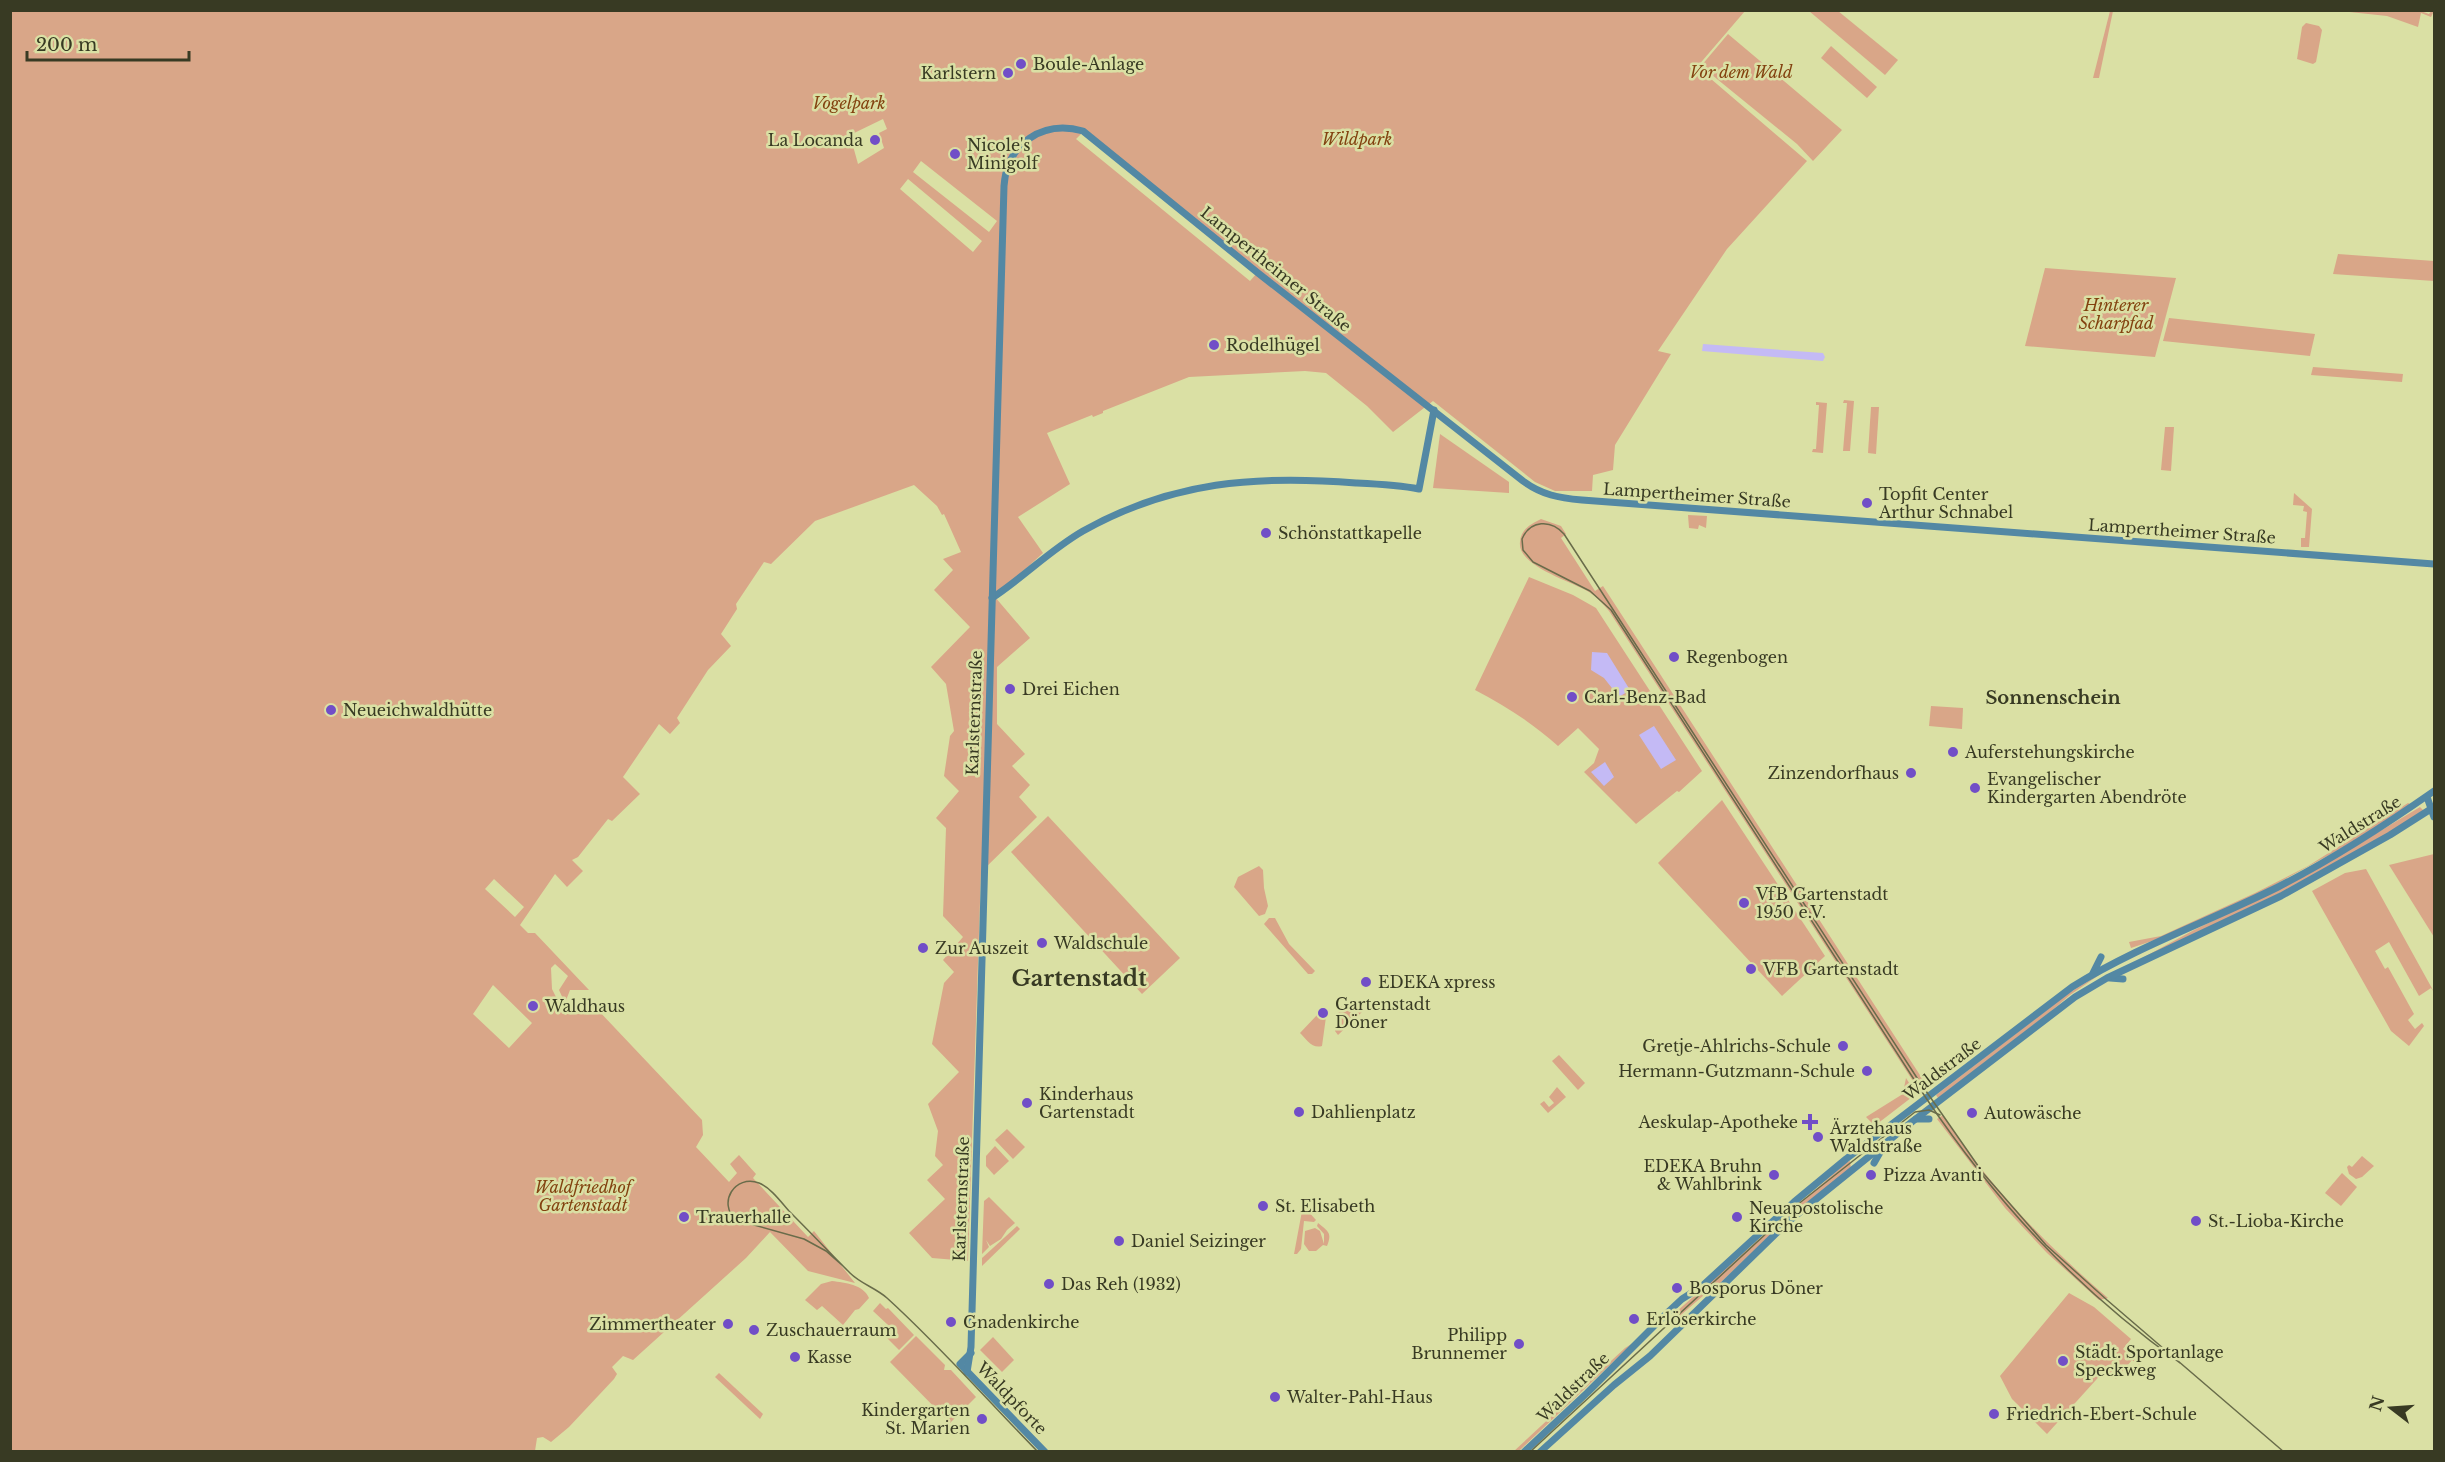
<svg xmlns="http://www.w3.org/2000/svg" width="2445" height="1462" font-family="'Libre Baskerville',serif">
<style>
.green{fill:#d9a688;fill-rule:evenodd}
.water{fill:#c4baf5}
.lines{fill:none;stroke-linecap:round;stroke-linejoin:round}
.secondary{stroke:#5388a4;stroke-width:7}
.tram{stroke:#696c4a;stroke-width:1.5}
.poi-dot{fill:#714ec7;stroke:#dae0a4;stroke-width:2}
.labels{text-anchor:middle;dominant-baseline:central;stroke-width:5;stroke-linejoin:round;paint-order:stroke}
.poi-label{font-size:16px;fill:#383a23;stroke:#dae0a4;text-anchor:start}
.park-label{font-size:16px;font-style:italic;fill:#834210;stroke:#dae0a4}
.street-label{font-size:16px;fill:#383a23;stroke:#dae0a4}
.neighbourhood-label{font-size:18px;font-weight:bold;fill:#383a23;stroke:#dae0a4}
.district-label{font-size:22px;font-weight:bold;fill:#383a23;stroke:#dae0a4}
</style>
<rect width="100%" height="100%" fill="#dae0a4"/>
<g class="green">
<polygon points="2358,10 2421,11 2429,14 2431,11 2434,11 2431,17 2421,13 2418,27 2387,16 2340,11"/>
<path d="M10 11H1745L1697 67 1807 161 1727 249 1658 351 1671 354 1615 445 1613 470 1593 475 1592 491H1555L1535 482 1433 401 1393 432 1367 406 1326 373 1305 371 1189 377 1103 411V413L1093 417 1092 415 1047 433 1070 484 1018 517 1043 553 995 597 1030 638 997 667V724L1025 754 1012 766 1030 785 1019 797 1037 817 981 872 968 1261 932 1258 909 1233 945 1199 927 1180 943 1165 935 1156 938 1131 928 1104 959 1072 932 1044 944 983 954 972 943 960 963 937 943 916 946 828 936 818 959 791 944 776 950 736 954 731 946 684 931 667 970 627 934 590 953 570 943 559 961 552 944 514 942 515 937 506 914 485 815 521 771 564 764 562 736 604 737 609 721 634 731 646 708 670 677 718 680 723 670 734 659 724 623 777 640 794 612 821 608 819 578 857 572 860 583 871 567 887 555 874 520 925 528 933H535L589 990H570L565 1003 559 990 568 976 555 964 551 968 552 989 565 1015 575 1010 579 1014 597 1009 702 1120 703 1135 696 1147 729 1182 737 1173 730 1164 739 1155 756 1174 753 1178 808 1237 814 1231 855 1283 808 1271 770 1232 746 1258 633 1360 623 1356 612 1367 617 1374 614 1379 569 1427 551 1442 543 1437 537 1438 535 1451H11ZM883 119 887 129 879 133 884 148 858 164 850 135ZM1083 132 1257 273 1250 281 1076 139ZM921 161 997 221 989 232 913 172ZM908 179 982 241 973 252 900 189ZM494 879 524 907 515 917 485 889ZM493 985 532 1023 509 1048 473 1014Z"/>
<polygon points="1809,11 1838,11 1898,60 1885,75"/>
<polygon points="2110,11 2113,11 2099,78 2093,78"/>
<polygon points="2306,23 2319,26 2322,30 2316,62 2313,64 2297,59 2302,27"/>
<polygon points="1728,34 1842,130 1813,161 1797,144 1701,66"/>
<polygon points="1831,46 1877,87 1867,98 1821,58"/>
<polygon points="2338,254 2434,261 2434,281 2333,274"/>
<polygon points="2045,268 2176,278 2155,357 2025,346"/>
<polygon points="2169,318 2315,334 2310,356 2163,341"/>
<polygon points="2313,367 2403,374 2402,382 2311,375"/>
<polygon points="1844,400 1854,401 1850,451 1843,451 1847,403 1843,403"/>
<polygon points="1816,402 1827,403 1823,453 1812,452 1813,449 1816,449 1819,405 1816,405"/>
<polygon points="1871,407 1879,407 1876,454 1868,453"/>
<polygon points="2165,427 2174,427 2171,471 2161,470"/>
<polygon points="1440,434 1509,482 1509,493 1433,488"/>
<polygon points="2294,493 2312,509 2309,547 2301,547 2301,538 2305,538 2307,512 2303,511 2304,506 2293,505"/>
<polygon points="1688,515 1707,516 1706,528 1699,525 1698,529 1689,528"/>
<path d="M1541 519 1561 526 1566 534 1561 538 1595 591 1603 586 1927 1086 1920 1092 1609 611C1603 604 1597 597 1589 592 1571 581 1517 566 1520 542 1521 529 1531 524 1541 519Z"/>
<path d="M1529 577 1573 595 1596 608 1702 771 1679 792 1677 791 1636 824 1584 772 1594 763 1599 749 1578 728 1558 746C1532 723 1506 706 1475 690Z"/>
<polygon points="1931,706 1963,708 1962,729 1929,726"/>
<polygon points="1722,800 1825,956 1782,996 1658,863"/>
<polygon points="2408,803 2410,804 2364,836 2256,895 2161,938 2131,948 2129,942 2161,936 2255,893 2308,866"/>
<polygon points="2420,807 2424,811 2406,823 2280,893 2135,962 2194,930 2307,875"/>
<polygon points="1048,816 1180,958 1142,994 1011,852"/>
<polygon points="2434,854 2434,937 2389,865"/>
<polygon points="1259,866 1263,870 1264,888 1268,906 1265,914 1259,916 1234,887 1238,877"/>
<polygon points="2366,869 2434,992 2431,988 2419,996 2389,942 2375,951 2385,969 2388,967 2414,1014 2408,1020 2415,1029 2422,1023 2424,1026 2409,1046 2391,1031 2312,891 2345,873"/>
<polygon points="1269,918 1275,918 1289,944 1315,971 1312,974 1308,974 1264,924"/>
<polygon points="2102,973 2070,995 2049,1013 1938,1098 1936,1095 2069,993"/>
<polygon points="1340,1006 1358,1006 1363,1011 1338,1035 1335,1031"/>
<path d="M1318 1014 1322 1018 1326 1017 1322 1046C1312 1049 1306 1039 1300 1033Z"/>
<polygon points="1559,1055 1585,1083 1578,1090 1552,1061"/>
<polygon points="1906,1078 1916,1094 1877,1124 1872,1123 1866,1117 1906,1092 1904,1088"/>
<polygon points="1557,1087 1566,1097 1548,1113 1540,1104 1544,1101 1549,1107 1554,1103 1549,1097"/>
<path d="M1943 1115C1987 1184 2046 1245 2108 1298L2099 1300 2047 1253 2005 1208 1937 1119Z"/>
<polygon points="1007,1129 1025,1147 1013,1159 995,1140"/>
<polygon points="995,1146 1009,1161 994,1175 986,1166 986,1156"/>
<polygon points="2362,1156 2374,1166 2362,1177 2356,1179 2349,1174 2347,1167 2349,1165 2352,1167"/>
<polygon points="1850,1161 1851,1169 1798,1209 1719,1284 1718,1283 1682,1314 1672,1327 1668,1319 1847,1162"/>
<polygon points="2342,1173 2357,1187 2341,1206 2325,1193"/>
<polygon points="989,1197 1015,1223 1007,1230 1001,1239 990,1246 986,1240 989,1247 982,1254 984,1201"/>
<polygon points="1306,1209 1316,1220 1314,1222 1304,1221 1301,1249 1297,1254 1294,1254 1302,1211"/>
<path d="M1318 1223C1329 1232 1332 1233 1327 1246L1323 1245 1316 1251H1309L1304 1244 1305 1231 1315 1228 1320 1231 1324 1244V1234L1317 1226Z"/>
<polygon points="1017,1226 1020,1229 982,1266 982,1258"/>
<path d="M832 1281C845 1283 863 1284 869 1298L859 1309 855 1310 843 1325 822 1306 817 1310 805 1300 821 1284Z"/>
<polygon points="2069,1293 2094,1307 2131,1339 2123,1349 2138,1362 2141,1359 2143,1360 2139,1365 2132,1360 2116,1379 2105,1370 2047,1434 2012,1399 2000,1376"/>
<polygon points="880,1303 886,1309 888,1308 914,1335 899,1350 881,1332 888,1325 873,1311"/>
<polygon points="916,1336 945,1365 944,1370 951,1370 976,1397 950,1423 890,1362"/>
<polygon points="993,1337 1014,1360 1002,1372 980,1350"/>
<polygon points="1633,1343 1519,1451 1513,1452 1625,1348"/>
<polygon points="719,1373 763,1414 760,1419 715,1377"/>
</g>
<g class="water">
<polygon points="1703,344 1823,353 1825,357 1823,361 1702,351"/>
<polygon points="1592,652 1607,653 1630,690 1619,697 1604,678 1591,670"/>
<polygon points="1654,726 1676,760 1661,769 1639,735"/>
<polygon points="1605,762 1614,777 1604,786 1591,772"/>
</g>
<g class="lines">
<g class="secondary">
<path d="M992 598C1024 577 1050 550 1083 531 1172 481 1257 475 1356 483 1377 484 1399 485 1419 489L1434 410"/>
<polyline points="2427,797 2434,817"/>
<polyline points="2093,973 2101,957"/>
<polyline points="2110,978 2123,979"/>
<polyline points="1916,1119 1929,1119"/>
<polyline points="1874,1163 1882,1149"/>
<polyline points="971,1353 960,1364 1045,1452"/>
<path d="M967 1372 971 1347 1004 186C1007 143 1043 120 1083 131L1258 273 1523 481C1542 495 1559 498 1582 500L2434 564"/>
<path d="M1524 1452 1587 1393 1667 1313 1682 1299 1701 1287 1794 1202 1846 1159 2072 987C2136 947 2210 921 2278 887 2333 859 2384 826 2434 791"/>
<polyline points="1540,1452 1614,1385 1650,1356 1789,1221 1913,1121 2075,997 2107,978 2281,896 2390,835 2434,807"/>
</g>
<g class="tram">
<path d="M843 1266 826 1251 804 1239 736 1220C717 1203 735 1174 759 1183 771 1188 781 1202 789 1211 809 1231 829 1252 850 1273 861 1284 876 1288 887 1298 940 1346 988 1401 1038 1452"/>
<path d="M2180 1363C2076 1288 1998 1205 1926 1098L1611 610 1590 591 1533 562 1523 550 1522 539C1530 520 1551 519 1564 534L1919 1081 1983 1173 2046 1245 2107 1300 2284 1452"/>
<polyline points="1530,1452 1797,1205 1915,1112 1929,1110 1940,1115"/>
</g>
</g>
<g class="poi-dot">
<circle cx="1021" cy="64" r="6"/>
<circle cx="1008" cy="73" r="6"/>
<circle cx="875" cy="140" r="6"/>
<circle cx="955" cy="154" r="6"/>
<circle cx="1214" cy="345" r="6"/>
<circle cx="1867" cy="503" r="6"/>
<circle cx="1266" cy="533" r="6"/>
<circle cx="1674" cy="657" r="6"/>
<circle cx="1010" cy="689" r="6"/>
<circle cx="1572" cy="697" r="6"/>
<circle cx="331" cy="710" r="6"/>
<circle cx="1953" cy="752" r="6"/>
<circle cx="1911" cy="773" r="6"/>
<circle cx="1975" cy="788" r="6"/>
<circle cx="1744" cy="903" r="6"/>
<circle cx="1042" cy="943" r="6"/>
<circle cx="923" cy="948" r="6"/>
<circle cx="1751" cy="969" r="6"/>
<circle cx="1366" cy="982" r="6"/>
<circle cx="533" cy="1006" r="6"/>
<circle cx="1323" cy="1013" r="6"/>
<circle cx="1843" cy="1046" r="6"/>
<circle cx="1867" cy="1071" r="6"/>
<circle cx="1027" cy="1103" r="6"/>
<circle cx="1299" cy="1112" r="6"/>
<circle cx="1972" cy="1113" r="6"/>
<path d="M1807 1113h6v6h6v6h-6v6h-6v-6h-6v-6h6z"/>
<circle cx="1818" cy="1137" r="6"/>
<circle cx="1774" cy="1175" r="6"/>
<circle cx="1871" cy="1175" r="6"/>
<circle cx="1263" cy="1206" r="6"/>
<circle cx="684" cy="1217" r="6"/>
<circle cx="1737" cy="1217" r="6"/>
<circle cx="2196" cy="1221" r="6"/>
<circle cx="1119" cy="1241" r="6"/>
<circle cx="1049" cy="1284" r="6"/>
<circle cx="1677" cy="1288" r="6"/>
<circle cx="1634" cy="1319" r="6"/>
<circle cx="951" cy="1322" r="6"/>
<circle cx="728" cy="1324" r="6"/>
<circle cx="754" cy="1330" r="6"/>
<circle cx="1519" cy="1344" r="6"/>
<circle cx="795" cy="1357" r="6"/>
<circle cx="2063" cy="1361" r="6"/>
<circle cx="1275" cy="1397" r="6"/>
<circle cx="1994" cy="1414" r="6"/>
<circle cx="982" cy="1419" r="6"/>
</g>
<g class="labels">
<g class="poi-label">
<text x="1033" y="64">Boule-Anlage</text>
<text x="996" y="73" text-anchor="end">Karlstern</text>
<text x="863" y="140" text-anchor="end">La Locanda</text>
<text x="967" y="145">Nicole's<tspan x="967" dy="18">Minigolf</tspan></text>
<text x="1226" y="345">Rodelhügel</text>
<text x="1879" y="494">Topfit Center<tspan x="1879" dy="18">Arthur Schnabel</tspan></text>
<text x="1278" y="533">Schönstattkapelle</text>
<text x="1686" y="657">Regenbogen</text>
<text x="1022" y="689">Drei Eichen</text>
<text x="1584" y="697">Carl-Benz-Bad</text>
<text x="343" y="710">Neueichwaldhütte</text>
<text x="1965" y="752">Auferstehungskirche</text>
<text x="1899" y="773" text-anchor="end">Zinzendorfhaus</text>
<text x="1987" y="779">Evangelischer<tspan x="1987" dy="18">Kindergarten Abendröte</tspan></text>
<text x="1756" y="894">VfB Gartenstadt<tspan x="1756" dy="18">1950 e.V.</tspan></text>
<text x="1054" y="943">Waldschule</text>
<text x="935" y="948">Zur Auszeit</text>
<text x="1763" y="969">VFB Gartenstadt</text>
<text x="1378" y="982">EDEKA xpress</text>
<text x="1335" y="1004">Gartenstadt<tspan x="1335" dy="18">Döner</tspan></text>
<text x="545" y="1006">Waldhaus</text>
<text x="1831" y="1046" text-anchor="end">Gretje-Ahlrichs-Schule</text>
<text x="1855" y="1071" text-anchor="end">Hermann-Gutzmann-Schule</text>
<text x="1039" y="1094">Kinderhaus<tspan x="1039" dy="18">Gartenstadt</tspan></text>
<text x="1311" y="1112">Dahlienplatz</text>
<text x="1984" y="1113">Autowäsche</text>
<text x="1798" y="1122" text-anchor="end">Aeskulap-Apotheke</text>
<text x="1830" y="1128">Ärztehaus<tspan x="1830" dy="18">Waldstraße</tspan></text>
<text x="1762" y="1166" text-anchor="end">EDEKA Bruhn<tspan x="1762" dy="18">&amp; Wahlbrink</tspan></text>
<text x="1883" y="1175">Pizza Avanti</text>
<text x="1275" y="1206">St. Elisabeth</text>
<text x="1749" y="1208">Neuapostolische<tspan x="1749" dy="18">Kirche</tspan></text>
<text x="696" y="1217">Trauerhalle</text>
<text x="2208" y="1221">St.-Lioba-Kirche</text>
<text x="1131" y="1241">Daniel Seizinger</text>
<text x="1061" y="1284">Das Reh (1932)</text>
<text x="1689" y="1288">Bosporus Döner</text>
<text x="1646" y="1319">Erlöserkirche</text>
<text x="963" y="1322">Gnadenkirche</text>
<text x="716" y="1324" text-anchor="end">Zimmertheater</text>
<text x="766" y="1330">Zuschauerraum</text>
<text x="1507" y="1335" text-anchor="end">Philipp<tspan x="1507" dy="18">Brunnemer</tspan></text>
<text x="2075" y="1352">Städt. Sportanlage<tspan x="2075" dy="18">Speckweg</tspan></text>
<text x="807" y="1357">Kasse</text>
<text x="1287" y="1397">Walter-Pahl-Haus</text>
<text x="970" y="1410" text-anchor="end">Kindergarten<tspan x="970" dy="18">St. Marien</tspan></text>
<text x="2006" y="1414">Friedrich-Ebert-Schule</text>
</g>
<g class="park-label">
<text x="1741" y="72">Vor dem Wald</text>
<text x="849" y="103">Vogelpark</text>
<text x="1357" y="139">Wildpark</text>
<text x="2116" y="305">Hinterer<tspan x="2116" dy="18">Scharpfad</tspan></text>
<text x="583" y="1187">Waldfriedhof<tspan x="583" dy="18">Gartenstadt</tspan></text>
</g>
<g class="street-label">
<text transform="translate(1276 269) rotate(39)">Lampertheimer Straße</text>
<text transform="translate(1697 495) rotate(4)">Lampertheimer Straße</text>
<text transform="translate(2182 531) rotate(4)">Lampertheimer Straße</text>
<text transform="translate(974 713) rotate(-88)">Karlsternstraße</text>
<text transform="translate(2360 824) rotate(-32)">Waldstraße</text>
<text transform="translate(1942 1069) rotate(-37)">Waldstraße</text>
<text transform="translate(961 1199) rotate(-88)">Karlsternstraße</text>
<text transform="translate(1573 1387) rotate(-44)">Waldstraße</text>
<text transform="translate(1012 1398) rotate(46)">Waldpforte</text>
</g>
<g class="neighbourhood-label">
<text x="2053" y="698">Sonnenschein</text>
</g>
<g class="district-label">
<text x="1079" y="978">Gartenstadt</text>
</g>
</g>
<rect width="2445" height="1462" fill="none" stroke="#383a23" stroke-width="24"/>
<g transform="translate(2391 1408) rotate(287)" stroke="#dae0a4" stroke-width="4.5" paint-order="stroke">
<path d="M0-4.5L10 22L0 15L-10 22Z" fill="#383a23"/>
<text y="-9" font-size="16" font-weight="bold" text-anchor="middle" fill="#383a23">N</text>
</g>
<path d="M27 51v9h162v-9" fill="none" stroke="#383a23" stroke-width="3"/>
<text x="36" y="51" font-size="18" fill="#383a23" stroke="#dae0a4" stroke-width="4.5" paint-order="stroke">200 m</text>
</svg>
